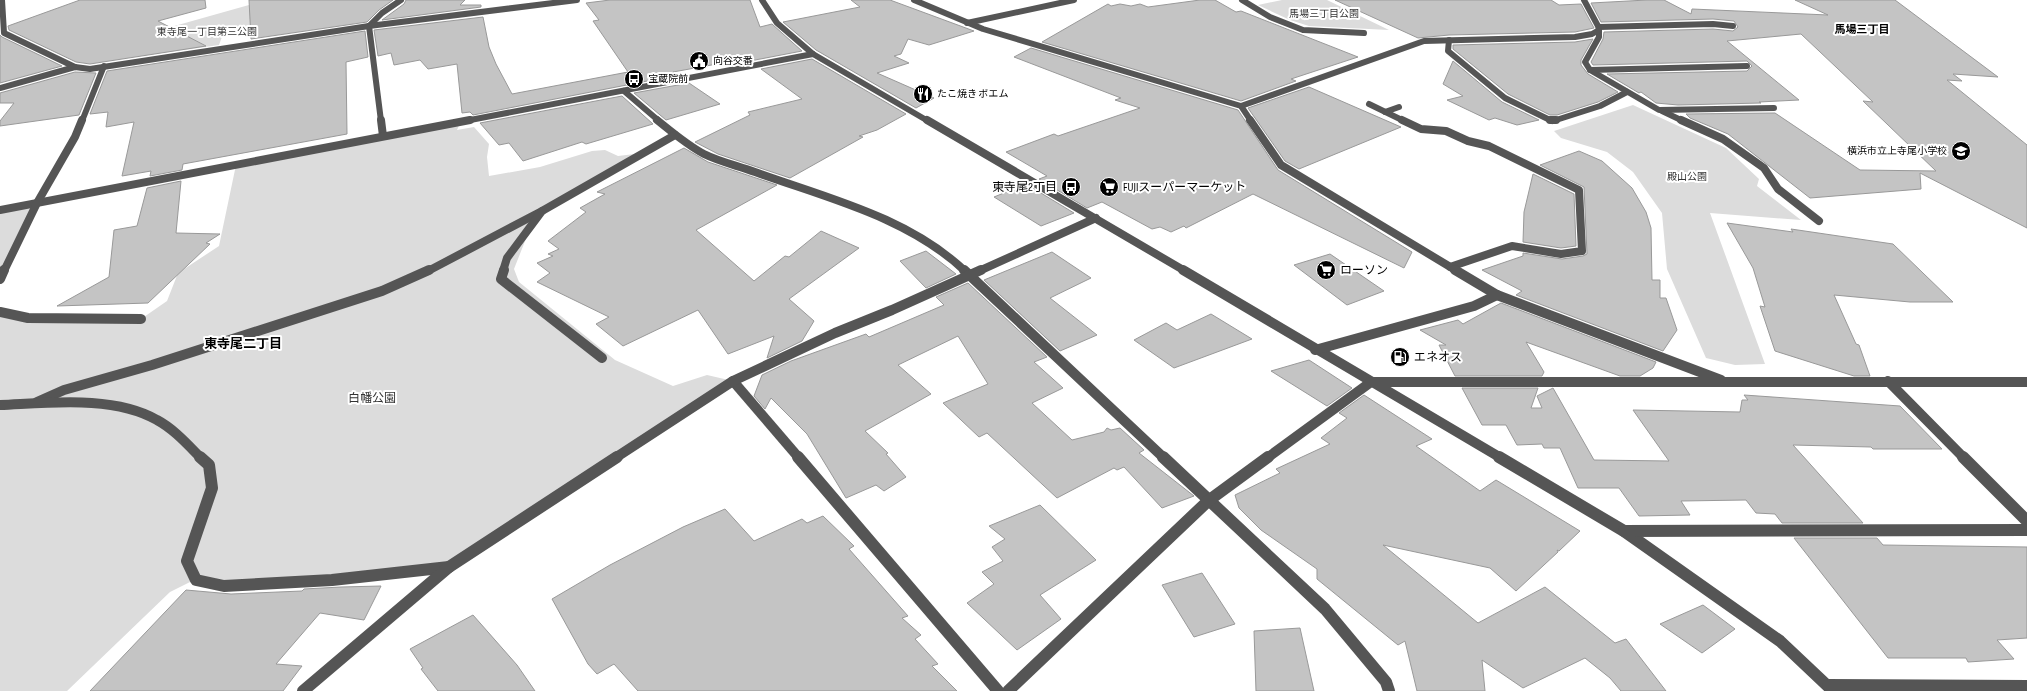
<svg xmlns="http://www.w3.org/2000/svg" width="2027" height="691" font-family="'Sofia Sans Condensed','Noto Sans JP',sans-serif">
<style>
.green{fill:#dcdcdc}
.building{fill:#c4c4c4;stroke:#999}
.lines{fill:none;stroke-linecap:round;stroke-linejoin:round}
.minor-far3{stroke:#555;stroke-width:6}
.minor-far2{stroke:#555;stroke-width:8}
.minor-far1{stroke:#555;stroke-width:10}
.minor{stroke:#555;stroke-width:12}
.labels{text-anchor:middle;dominant-baseline:central;stroke-width:4;stroke-linejoin:round;paint-order:stroke}
.far-park-label{font-size:10px;fill:#333;stroke:#fff}
.far-poi-label{font-size:10px;fill:#000;stroke:#fff;text-anchor:start}
.far-neighbourhood-label{font-size:11px;font-weight:bold;fill:#000;stroke:#fff}
.poi-label{font-size:12px;fill:#000;stroke:#fff;text-anchor:start}
.park-label{font-size:12px;fill:#333;stroke:#fff}
.neighbourhood-label{font-size:13px;font-weight:bold;fill:#000;stroke:#fff}
</style>
<rect width="100%" height="100%" fill="#fff"/>
<g class="green">
<polygon points="1282,0 1327,0 1389,30 1309,26 1290,20 1258,5"/>
<polygon points="260,2 305,20 223,34 219,45 91,63 107,45"/>
<polygon points="1633,105 1726,148 1759,179 1757,186 1801,220 1710,213 1765,364 1735,365 1706,358 1667,269 1662,213 1633,172 1607,152 1561,138 1554,131"/>
<polygon points="461,121 457,130 474,127 489,144 487,157 489,176 540,167 592,151 605,150 618,156 643,153 542,211 531,226 514,269 519,282 615,360 673,386 707,375 733,381 449,567 224,586 196,579 170,592 67,691 0,691 0,312 141,319 167,301 178,273 219,246 236,165"/>
<polygon points="37,203 0,279 0,210"/>
</g>
<g class="building">
<polygon points="80,0 205,0 206,8 158,21 206,46 90,64 76,62 9,30 8,26"/>
<polygon points="249,0 393,0 379,10 367,22 251,39"/>
<polygon points="406,0 465,0 460,5 481,5 481,7 382,20 404,4"/>
<polygon points="610,0 750,0 760,27 772,24 802,51 750,61 739,60 673,72 678,75 473,115 470,112 462,113 457,64 428,69 420,60 394,65 391,53 378,56 374,30 483,17 489,47 496,64 512,94 628,72 593,21 599,20 586,3"/>
<polygon points="851,0 890,0 974,31 929,45 908,39 901,54 894,56 909,63 877,73 934,98 916,108 816,50 783,22 860,7"/>
<polygon points="1200,0 1215,0 1236,12 1241,11 1358,57 1291,79 1296,81 1241,101 1042,42 1108,4 1111,6 1120,4 1131,6 1140,4 1148,7"/>
<polygon points="1335,0 1551,0 1559,5 1581,4 1594,28 1575,32 1449,35 1418,38"/>
<polygon points="1647,0 1664,0 1691,14 1692,9 1828,15 1795,0 1895,0 1998,77 1953,74 1962,81 1947,80 2027,145 2027,228 1920,173 1921,189 1810,198 1728,134 1690,118 1686,114 1775,113 1860,170 1936,171 1863,101 1873,102 1801,34 1727,41 1799,100 1759,102 1761,103 1678,105 1656,103 1641,92 1639,93 1607,74 1747,71 1752,66 1747,61 1593,65 1591,62 1603,39 1604,32 1713,29 1733,31 1738,27 1734,21 1713,19 1601,22 1591,3"/>
<polygon points="365,31 368,57 346,62 347,134 183,164 182,170 150,176 151,171 122,176 134,122 106,127 108,112 90,114 107,71"/>
<polygon points="0,35 2,37 62,66 0,83"/>
<polygon points="1593,39 1581,60 1581,65 1588,74 1618,92 1598,102 1557,115 1550,115 1508,94 1453,49 1453,45 1575,42"/>
<polygon points="1031,48 1238,110 1278,170 1412,252 1404,268 1253,194 1186,228 1184,226 1171,232 1160,227 1152,229 1102,202 1087,208 1039,179 1047,176 1006,152 1054,134 1058,136 1140,108 1115,100 1121,98 1014,57"/>
<polygon points="812,59 906,114 877,130 859,136 863,137 790,178 718,154 695,142 750,115 748,112 802,99 761,69"/>
<polygon points="1453,61 1502,102 1539,120 1517,125 1495,118 1489,120 1447,100 1463,96 1443,84"/>
<polygon points="75,72 96,73 79,115 0,126 0,121 14,103 0,103 0,93"/>
<polygon points="689,83 720,104 666,120 634,93"/>
<polygon points="1309,87 1401,127 1299,169 1285,161 1248,108"/>
<polygon points="622,96 653,124 586,144 582,142 523,161 509,143 499,145 480,123"/>
<polygon points="684,148 708,162 777,185 696,230 754,281 785,256 789,257 821,231 859,248 789,299 814,321 802,341 767,358 774,336 728,354 698,310 623,346 596,324 609,317 537,282 550,273 537,263 553,256 548,254 559,249 548,241 586,212 580,208 605,194 597,192"/>
<polygon points="1579,151 1602,161 1632,188 1646,212 1651,228 1652,280 1660,280 1660,298 1666,298 1677,330 1663,351 1516,295 1522,291 1482,270 1523,256 1523,253 1562,259 1583,256 1587,254 1584,187 1540,165"/>
<polygon points="1533,174 1574,194 1576,246 1561,248 1523,242 1524,212"/>
<polygon points="181,181 176,233 220,234 206,243 210,244 148,303 57,306 109,277 114,230 137,226 147,188"/>
<polygon points="1026,184 1074,213 1041,226 994,197"/>
<polygon points="1727,223 1793,232 1791,229 1893,244 1953,302 1910,302 1834,295 1856,344 1859,345 1870,376 1854,376 1775,351 1760,306 1765,307 1753,268"/>
<polygon points="926,251 956,274 926,288 900,261"/>
<polygon points="1052,252 1091,278 1050,298 1097,335 1060,351 984,280"/>
<polygon points="1330,254 1384,291 1347,305 1294,265"/>
<polygon points="968,283 1047,357 1034,362 1063,388 1032,403 1072,440 1104,432 1107,428 1111,430 1120,428 1144,450 1139,453 1194,496 1162,508 1124,467 1117,470 1114,468 1057,498 987,433 979,437 943,403 988,384 958,336 898,365 931,394 865,431 888,453 886,454 906,477 884,491 876,485 846,498 807,434 771,398 765,409 754,396 762,375 791,361 866,334 869,337 944,305 936,297"/>
<polygon points="1501,303 1656,362 1653,368 1640,376 1620,376 1526,342 1544,372 1542,376 1455,376 1439,345 1446,345 1420,330 1458,320 1463,324"/>
<polygon points="1211,314 1252,339 1174,368 1134,340 1166,323 1177,330"/>
<polygon points="1309,360 1352,388 1327,406 1271,371"/>
<polygon points="1462,388 1538,388 1531,408 1542,408 1537,396 1553,388 1594,460 1669,461 1633,410 1740,412 1742,400 1748,400 1744,395 1900,406 1942,449 1873,449 1871,447 1793,445 1863,523 1782,523 1775,514 1756,513 1746,500 1681,501 1690,515 1639,516 1619,488 1578,488 1560,448 1544,448 1542,444 1517,445 1506,425 1482,425"/>
<polygon points="1364,395 1432,439 1416,446 1480,491 1496,480 1580,531 1559,551 1557,550 1558,552 1516,591 1490,568 1383,545 1478,623 1545,587 1615,643 1626,639 1666,691 1621,691 1610,678 1585,658 1523,688 1482,660 1485,691 1417,691 1405,641 1398,645 1317,579 1317,569 1261,530 1239,508 1235,495 1280,473 1276,469 1330,444 1321,438 1347,418 1339,413"/>
<polygon points="1040,505 1096,560 1040,595 1061,619 1017,650 967,603 994,584 982,572 1003,561 992,547 1005,539 989,526"/>
<polygon points="725,509 754,541 802,519 807,523 823,516 854,546 849,549 908,616 902,618 921,635 915,639 938,664 932,666 957,691 638,691 614,664 597,674 588,664 552,599 610,565 683,527"/>
<polygon points="1794,538 1877,538 1883,545 2027,547 2027,638 1997,640 2014,659 1968,662 1966,658 1888,658"/>
<polygon points="1202,573 1235,624 1194,637 1162,585"/>
<polygon points="381,586 364,620 320,613 276,664 302,666 283,691 90,691 186,590 231,594 302,591 304,589 341,587"/>
<polygon points="1703,605 1735,629 1702,653 1660,624"/>
<polygon points="473,615 517,665 535,691 438,691 421,669 423,668 410,649"/>
<polygon points="1300,628 1314,691 1256,691 1254,631"/>
</g>
<g class="lines">
<g class="minor-far3">
<polyline points="2,0 4,33 75,67"/>
<polyline points="762,0 777,23 813,54 928,121"/>
<polyline points="914,0 983,29 1241,106 1251,121"/>
<polyline points="1242,0 1270,17 1303,30 1364,33"/>
<polyline points="967,23 1074,0"/>
<polyline points="369,26 381,121"/>
<polyline points="369,26 382,13 401,0"/>
<polyline points="1599,27 1713,24 1733,26"/>
<polyline points="1599,30 1599,37 1585,62 1590,70 1659,110 1774,108"/>
<polyline points="1449,40 1448,51 1505,98 1552,121"/>
<polyline points="1590,70 1747,66"/>
<polyline points="0,88 75,67 90,69 369,26 577,0"/>
<polyline points="624,91 659,121"/>
<polyline points="1369,104 1404,121"/>
<polyline points="1241,106 1424,41 1575,37 1592,34 1599,30 1598,26 1584,0"/>
<polyline points="1662,111 1683,121"/>
<polyline points="1385,112 1399,107"/>
<polyline points="82,121 104,66"/>
<polyline points="465,121 813,54"/>
<polyline points="1553,121 1600,106 1627,92"/>
</g>
<g class="minor-far2">
<polyline points="381,120 383,136"/>
<path d="M657 120C672 132 687 145 704 154 720 162 739 166 755 172 827 198 908 217 965 271"/>
<polyline points="927,120 1185,271"/>
<polyline points="1250,120 1281,165 1457,271"/>
<polyline points="1402,120 1421,129 1446,131 1468,141 1489,146 1579,190 1582,251 1561,254 1512,246 1450,267"/>
<polyline points="1550,120 1556,120"/>
<polyline points="1681,120 1723,139 1764,168 1778,189 1819,221"/>
<polyline points="0,210 470,120"/>
<polyline points="4,271 37,203 75,137 82,120"/>
<polyline points="428,271 542,211"/>
<polyline points="503,271 507,258 542,211 675,135"/>
<polyline points="979,271 1096,218"/>
</g>
<g class="minor-far1">
<polyline points="504,270 501,279 602,358"/>
<polyline points="964,270 1164,458"/>
<polyline points="1183,270 1501,458"/>
<polyline points="0,279 4,270"/>
<polyline points="1497,295 1721,380"/>
<polyline points="0,312 28,318 141,319"/>
<polyline points="1315,350 1474,306 1497,295 1455,270"/>
<polyline points="733,381 799,458"/>
<polyline points="1888,381 1964,458"/>
<polyline points="37,402 64,390 152,365 382,291 429,270"/>
<path d="M0 405C48 403 114 395 157 420 174 429 188 445 201 458"/>
<polyline points="615,458 733,381 835,333 892,310 981,270"/>
<polyline points="1267,458 1371,382 2027,382"/>
</g>
<g class="minor">
<polyline points="200,457 209,465 212,488 187,561 196,580 224,586 332,580 449,567"/>
<polyline points="798,457 998,691"/>
<polyline points="1163,457 1325,609 1386,682 1389,691"/>
<polyline points="1499,457 1624,531 1780,641 1833,691"/>
<polyline points="1963,457 2027,521"/>
<polyline points="1624,531 2027,530"/>
<polyline points="1828,685 2027,686"/>
<polyline points="303,691 449,567 617,457"/>
<polyline points="1008,691 1208,501 1268,457"/>
</g>
</g>
<defs>
<g id="civic-disc" transform="scale(1)"><circle r="9.5" fill="#000" stroke="#fff"/><path d="M-.6-6.5H3V-4.5H.6V-3L4-1V1h2V6H-6V1h2V-1L-.6-3ZM-1.2 2.5V6h2.4V2.5Z" fill="#fff"/></g>
<g id="bus-disc" transform="scale(1)"><circle r="9.5" fill="#000" stroke="#fff"/><path d="M-5-6H5V4H4V6H2V4H-2V6H-4V4H-5ZM-3.5-4V0h7V-4ZM-3.5 1.2v1.5H-2V1.2ZM2 1.2v1.5H3.5V1.2Z" fill="#fff"/></g>
<g id="restaurant-disc" transform="scale(1)"><circle r="9.5" fill="#000" stroke="#fff"/><path d="M-5-6h1v4h1v-4h1v4h1v-4h1v5L-1.5 .5V6h-2V.5L-5-1ZM5-6V6H3V1.5H1.5Q1.5-4 5-6Z" fill="#fff"/></g>
<g id="school-disc" transform="scale(1)"><circle r="9.5" fill="#000" stroke="#fff"/><path d="M0-5L7-2L0 1L-7-2ZM-4 1L0 2.5L4 1V4Q0 6-4 4Z" fill="#fff"/></g>
<g id="supermarket-disc" transform="scale(1)"><circle r="9.5" fill="#000" stroke="#fff"/><path d="M-6-5.5h2.5l.6 2H6L4.5 2H-2.5L-4.4-4H-6ZM-1.5 3.2a1.3 1.3 0 1 0 .1 0ZM3 3.2a1.3 1.3 0 1 0 .1 0Z" fill="#fff"/></g>
<g id="fuel-disc" transform="scale(1)"><circle r="9.5" fill="#000" stroke="#fff"/><path d="M-5.5-6h7V0h2V4h1.3V-2.5L3-4.5l.8-.8L6-3V5H2.5V1h-1V6h-7ZM-4.2-4.7v3.2H.2V-4.7Z" fill="#fff"/></g>
</defs>
<g fill-rule="evenodd">
<use href="#civic-disc" x="699" y="61"/>
<use href="#bus-disc" x="634" y="79"/>
<use href="#restaurant-disc" x="923" y="94"/>
<use href="#school-disc" x="1961" y="151"/>
<use href="#bus-disc" x="1071" y="187"/>
<use href="#supermarket-disc" x="1109" y="187"/>
<use href="#supermarket-disc" x="1326" y="270"/>
<use href="#fuel-disc" x="1400" y="357"/>
</g>
<g class="labels">
<g class="far-park-label">
<text x="1324" y="14">馬場三丁目公園</text>
<text x="207" y="32">東寺尾一丁目第三公園</text>
<text x="1687" y="177">殿山公園</text>
</g>
<g class="far-poi-label">
<text x="713" y="61">向谷交番</text>
<text x="648" y="79">宝蔵院前</text>
<text x="937" y="94">たこ焼き ポエム</text>
<text x="1947" y="151" text-anchor="end">横浜市立上寺尾小学校</text>
</g>
<g class="far-neighbourhood-label">
<text x="1862" y="29">馬場三丁目</text>
</g>
<g class="poi-label">
<text x="1057" y="187" text-anchor="end">東寺尾2丁目</text>
<text x="1123" y="187">FUJIスーパーマーケット</text>
<text x="1340" y="270">ローソン</text>
<text x="1414" y="357">エネオス</text>
</g>
<g class="park-label">
<text x="372" y="398">白幡公園</text>
</g>
<g class="neighbourhood-label">
<text x="243" y="344">東寺尾二丁目</text>
</g>
</g>
</svg>
